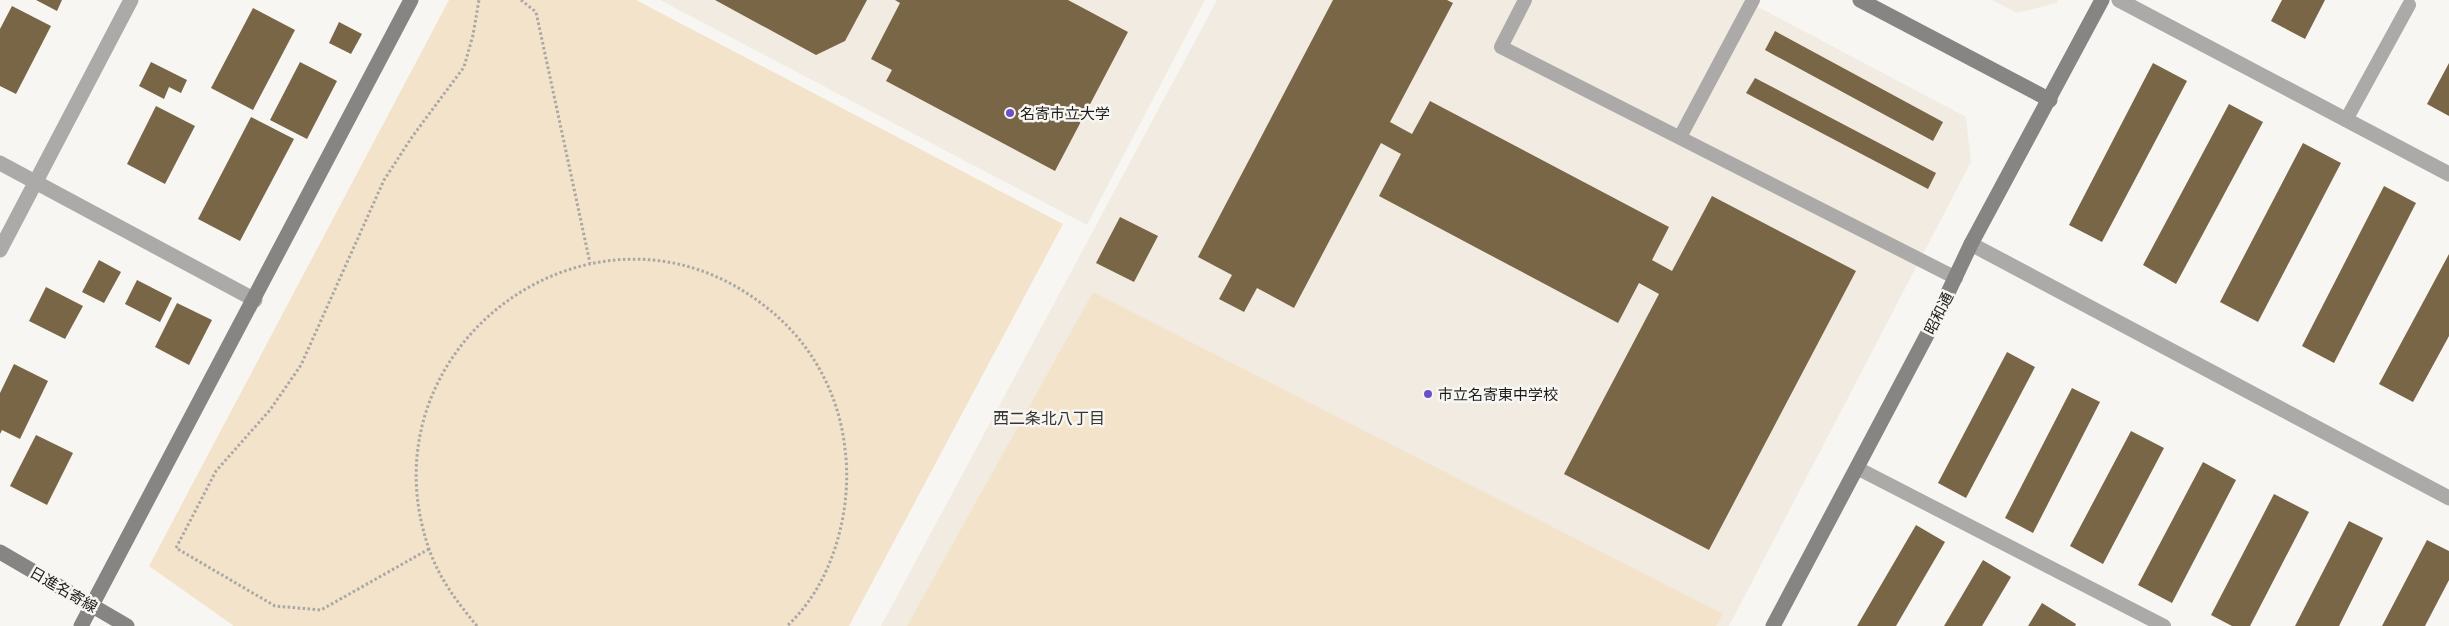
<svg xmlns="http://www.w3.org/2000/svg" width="2449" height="626" font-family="'Golos Text','Noto Sans JP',sans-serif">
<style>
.built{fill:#f2ebe1}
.green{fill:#f3e3cb}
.building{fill:#796647}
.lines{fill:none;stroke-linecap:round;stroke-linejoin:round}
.path{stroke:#aaa8a5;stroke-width:3;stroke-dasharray:2.5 2.5;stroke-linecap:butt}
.lane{stroke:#abaaa9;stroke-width:14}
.street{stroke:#abaaa9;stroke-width:15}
.secondary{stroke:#878583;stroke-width:15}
.poi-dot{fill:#6b50c9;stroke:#f8f6f2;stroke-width:2}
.labels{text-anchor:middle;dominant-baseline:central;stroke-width:5;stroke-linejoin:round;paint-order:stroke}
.poi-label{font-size:15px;fill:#1c1c1a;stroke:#f8f6f2;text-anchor:start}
.street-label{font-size:15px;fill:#1c1c1a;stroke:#f8f6f2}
.neighbourhood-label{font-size:16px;fill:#363532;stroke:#f8f6f2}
</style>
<rect width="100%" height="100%" fill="#f8f6f2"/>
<g class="built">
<polygon points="660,0 1205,0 1087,225"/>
<polygon points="1217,0 1745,0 1966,117 1971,162 1729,626 881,626"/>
<polygon points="1992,0 2058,0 2057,3 2017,13"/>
</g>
<g class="green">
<polygon points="449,0 636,0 1063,224 849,626 234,626 149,566"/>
<polygon points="1093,292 1723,614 1716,626 907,626"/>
</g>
<g class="building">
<polygon points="36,0 62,0 57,11"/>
<polygon points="715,0 867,0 845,41 816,55"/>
<polygon points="895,0 1068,0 1128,32 1055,171 886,81 892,70 871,59 900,3"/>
<polygon points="1333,0 1447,0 1453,3 1390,122 1412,134 1430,101 1669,227 1652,260 1672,271 1712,196 1856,271 1709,550 1564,474 1659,294 1639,283 1618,323 1379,196 1401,154 1381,143 1294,308 1257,288 1244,312 1219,299 1232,275 1198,257"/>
<polygon points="2282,0 2325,0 2305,39 2271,21"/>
<polygon points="12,6 51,26 16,94 0,86 0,29"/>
<polygon points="253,8 295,30 253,110 211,88"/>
<polygon points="339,22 362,34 351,54 329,43"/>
<polygon points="1775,31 1943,122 1933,141 1765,50"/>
<polygon points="151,62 187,80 181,93 169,87 164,99 139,86"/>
<polygon points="300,62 337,81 307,139 270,120"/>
<polygon points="2153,63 2187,81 2102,242 2069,225"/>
<polygon points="2449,63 2449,116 2427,104"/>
<polygon points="1755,78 1936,173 1928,189 1746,93"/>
<polygon points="2229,104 2263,122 2176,284 2143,265"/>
<polygon points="156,106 195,126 165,184 127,164"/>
<polygon points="251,117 294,139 240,241 198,219"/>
<polygon points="2303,143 2341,163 2258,322 2220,302"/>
<polygon points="2384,186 2416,203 2334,363 2302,346"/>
<polygon points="1120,217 1158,236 1134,282 1096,263"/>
<polygon points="2449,254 2449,336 2413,402 2379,384"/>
<polygon points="99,260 121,272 104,303 82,292"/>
<polygon points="137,280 172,298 160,322 125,304"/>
<polygon points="46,287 83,306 65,339 29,321"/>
<polygon points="177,303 212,320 189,365 155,347"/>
<polygon points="2007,352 2035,367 1966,498 1938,483"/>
<polygon points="14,364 48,381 20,439 2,430 0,434 0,393"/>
<polygon points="2072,388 2100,402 2033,533 2005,518"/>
<polygon points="2131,431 2164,448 2103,564 2070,546"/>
<polygon points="36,435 73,453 47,505 10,486"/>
<polygon points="2203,462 2236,480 2172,603 2138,585"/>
<polygon points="2274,494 2309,512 2250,626 2232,626 2211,615"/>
<polygon points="2349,521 2383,538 2339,626 2295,626"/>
<polygon points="1916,525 1945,542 1896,626 1857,626"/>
<polygon points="2427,540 2449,551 2449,580 2425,626 2382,626"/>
<polygon points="1983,560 2011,577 1982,626 1944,626"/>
<polygon points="2042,603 2076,624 2075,626 2028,626"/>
</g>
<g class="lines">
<g class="path">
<polyline points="521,0 536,12 590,263"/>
<polyline points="429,549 321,610 275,606 176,548 216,471 270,410 301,365 384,180 412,137 464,67 473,35 479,0"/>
<path d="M477 626C457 602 439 578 429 549 358 345 597 172 766 307 811 342 839 393 845 449 853 509 833 584 787 626"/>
</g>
<g class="lane">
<polyline points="1525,0 1501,47 1956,278"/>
<polyline points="2346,120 2409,5"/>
<polyline points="1680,137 1753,0"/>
<polyline points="1857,468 2164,626"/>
</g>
<g class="street">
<polyline points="2119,0 2449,174"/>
<polyline points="0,163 255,300"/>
<polyline points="1971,244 2449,498"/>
<polyline points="0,250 131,0"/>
</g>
<g class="secondary">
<polyline points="1860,0 2050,100"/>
<polyline points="0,552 127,626"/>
<polyline points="81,626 411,0"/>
<polyline points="1773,626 1937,316 1971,244 2102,0"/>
</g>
</g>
<g class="poi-dot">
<circle cx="1010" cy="113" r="5"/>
<circle cx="1428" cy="394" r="5"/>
</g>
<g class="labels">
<g class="poi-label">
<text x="1020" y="113">名寄市立大学</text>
<text x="1438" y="394">市立名寄東中学校</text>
</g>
<g class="street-label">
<text transform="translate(1938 313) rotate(-63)">昭和通</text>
<text transform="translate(64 589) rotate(30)">日進名寄線</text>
</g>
<g class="neighbourhood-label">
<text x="1049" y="418">西二条北八丁目</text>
</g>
</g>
</svg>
